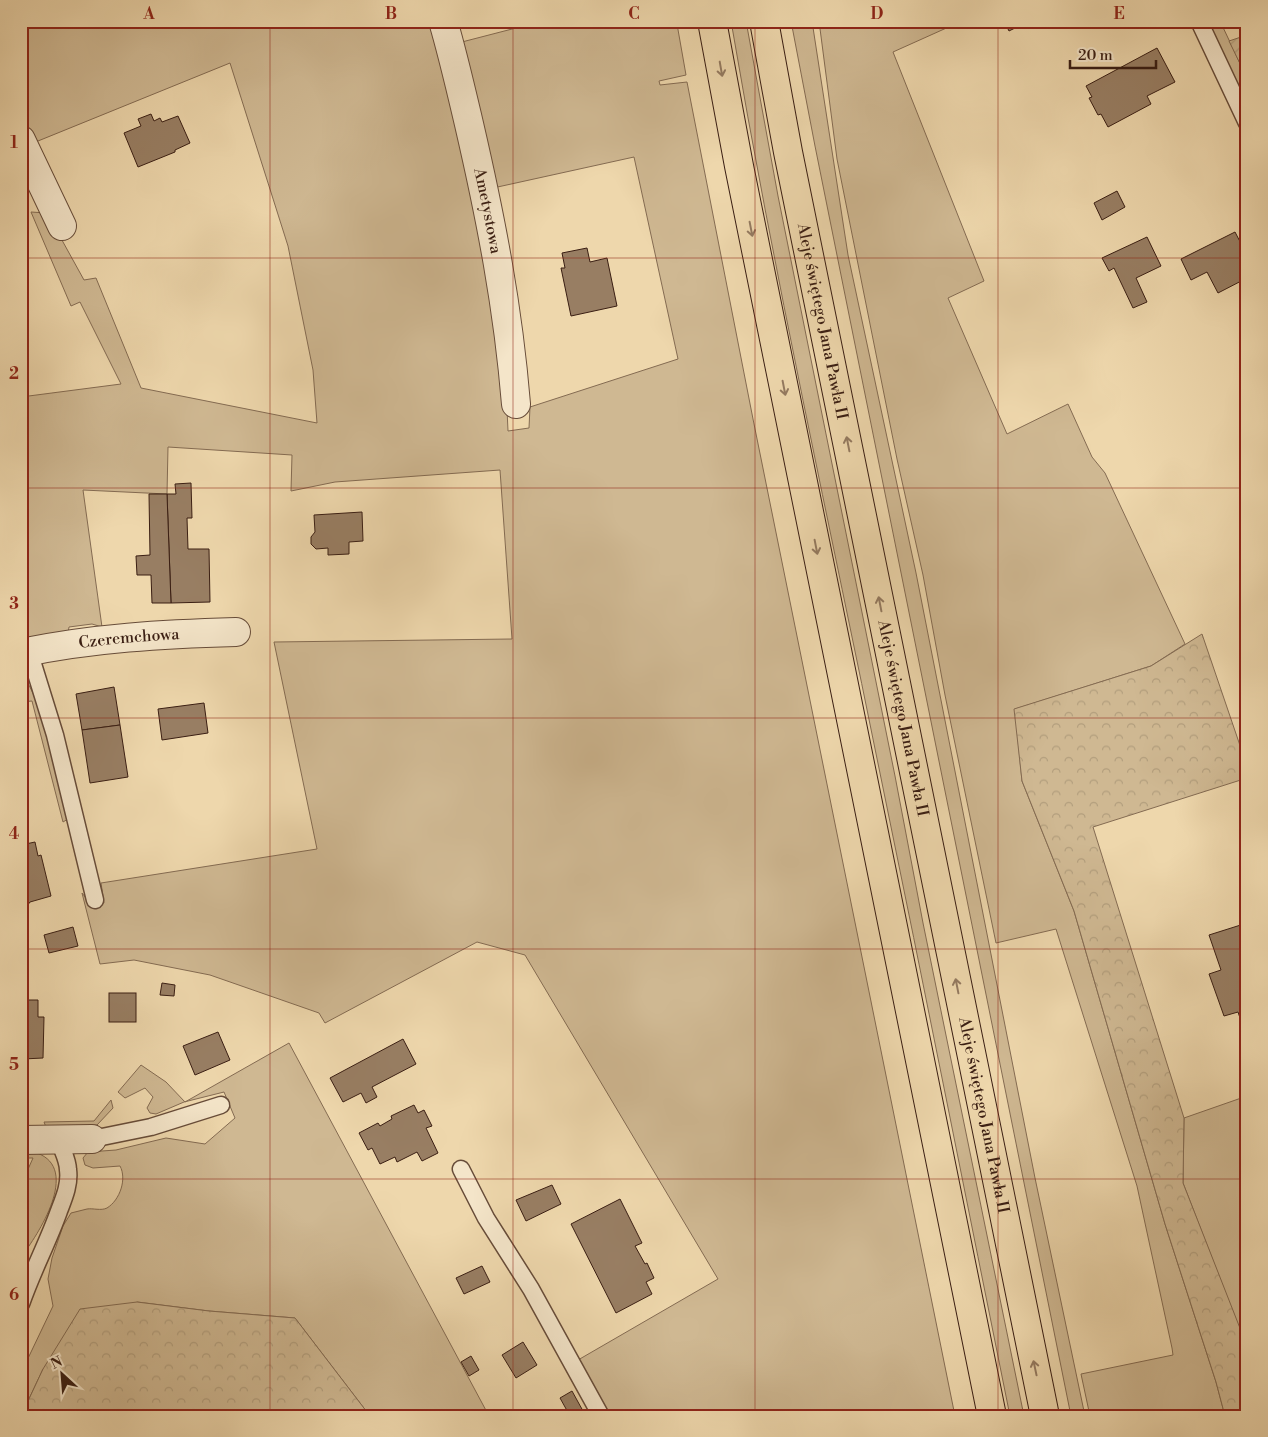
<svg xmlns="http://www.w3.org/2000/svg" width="1268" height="1437" font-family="'Libre Bodoni',serif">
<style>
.grass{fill:#cfb892;stroke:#846b52}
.forest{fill:url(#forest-crowns);stroke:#846b52}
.garden{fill:url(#garden-furrows);stroke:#846b52}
.building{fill:#987e63;stroke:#3a1e13}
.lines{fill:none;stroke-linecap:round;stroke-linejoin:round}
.service-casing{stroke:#674c39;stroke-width:19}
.minor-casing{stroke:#674c39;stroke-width:30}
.motorway-casing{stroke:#3a1e13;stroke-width:30}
.service{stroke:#f4e5c9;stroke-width:16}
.minor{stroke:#f4e5c9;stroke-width:28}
.motorway{stroke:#eed7ac;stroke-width:28}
.oneway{stroke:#947a60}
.grid{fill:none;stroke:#8f2418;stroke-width:1;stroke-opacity:0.55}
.labels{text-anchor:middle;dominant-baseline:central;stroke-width:4;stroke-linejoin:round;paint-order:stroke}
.street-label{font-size:16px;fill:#3a1e13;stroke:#f4e5c9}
.neatline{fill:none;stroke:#8f2418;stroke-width:2}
.grid-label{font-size:16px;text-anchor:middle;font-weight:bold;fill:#8f2418}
</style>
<defs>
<pattern id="forest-crowns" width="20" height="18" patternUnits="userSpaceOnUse" patternTransform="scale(1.25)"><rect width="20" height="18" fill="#cfb892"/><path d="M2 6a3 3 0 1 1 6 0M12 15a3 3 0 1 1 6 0" fill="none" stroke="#b29e7d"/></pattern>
<pattern id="garden-furrows" width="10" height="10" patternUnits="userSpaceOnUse" patternTransform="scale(1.25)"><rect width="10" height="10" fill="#cfb892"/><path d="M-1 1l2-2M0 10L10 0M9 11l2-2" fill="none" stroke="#b29e7d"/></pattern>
</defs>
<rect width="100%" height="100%" fill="#eed7ac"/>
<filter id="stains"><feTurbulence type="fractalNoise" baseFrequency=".004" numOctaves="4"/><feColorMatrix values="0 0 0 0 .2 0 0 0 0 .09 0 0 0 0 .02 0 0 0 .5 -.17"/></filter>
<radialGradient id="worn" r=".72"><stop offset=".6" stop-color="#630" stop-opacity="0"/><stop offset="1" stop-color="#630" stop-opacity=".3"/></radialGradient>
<g class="grass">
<polygon points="21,21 436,21 504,343 508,431 529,428 530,407 678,359 634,157 493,188 458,43 543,21 657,21 658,27 677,24 686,75 659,81 660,85 687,82 753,419 955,1416 609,1416 578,1360 718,1279 525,955 477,942 325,1023 319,1013 210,975 134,960 100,964 82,893 93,907 104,903 101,883 317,849 274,642 512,639 500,470 335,482 291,491 292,455 168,447 167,494 83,490 102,627 92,624 69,627 68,633 21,646 21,397 121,384 80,302 71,306 31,212 47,213 84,280 96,278 141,388 317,423 313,370 288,246 230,63 38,141 30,141 21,120"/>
<path d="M731 21H746L778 196 895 776 923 923 1024 1416H1010C967 1203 925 991 881 778 830 526 774 275 731 21Z"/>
<polygon points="791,21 812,21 848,255 916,573 1035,1178 1085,1416 1071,1416 815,146"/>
<polygon points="819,21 962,21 893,52 984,281 948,298 1007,434 1068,404 1092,457 1105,473 1185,644 1151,666 1015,709 1022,781 1074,911 1165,1224 1216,1382 1225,1416 1090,1416 1081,1374 1173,1355 1172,1348 1137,1186 1056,929 996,943 945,695 923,575 897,459 837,159"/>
<polygon points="1205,21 1220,21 1247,78 1247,111"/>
<path d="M21 674C43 696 60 786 68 819L63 822 32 701 21 702Z"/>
<path d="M289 1043 489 1416H370L295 1318 209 1311 137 1302 43 1369 21 1416V1373L53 1306 48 1279 52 1258 63 1226 71 1213C76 1212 82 1210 87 1209 93 1208 101 1211 107 1208 120 1200 127 1179 120 1166L93 1168 85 1165 83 1158 88 1152 116 1150 166 1138 205 1144 235 1118 224 1092 184 1102 156 1114 150 1113 147 1108 153 1097 145 1088 125 1098 118 1092 141 1065 166 1082 185 1102Z"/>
<polygon points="1247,1096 1247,1346 1246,1346 1183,1183 1184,1118"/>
<polygon points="111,1100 113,1108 97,1125 46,1127 44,1122 94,1121"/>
<path d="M21 1153C26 1153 32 1152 37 1153 81 1169 38 1235 21 1257V1185L33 1158H21Z"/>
</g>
<g class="forest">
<polygon points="1202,634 1247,766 1247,778 1093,827 1184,1118 1183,1183 1247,1346 1247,1416 1225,1416 1216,1382 1165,1224 1074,911 1022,781 1014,709 1151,666"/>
<polygon points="137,1302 209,1311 295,1318 370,1416 21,1416 43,1369 80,1309"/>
</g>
<polygon class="garden" points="1247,35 1247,78 1229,41"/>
<g class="building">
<polygon points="1004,21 1029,21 1009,31"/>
<polygon points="1157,48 1175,82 1147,96 1151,104 1108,127 1101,114 1098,115 1089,98 1092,97 1086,86"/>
<polygon points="151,114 154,121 160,118 162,122 178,116 190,143 175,150 175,152 138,167 124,133 141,126 138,119"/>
<polygon points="1117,191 1125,207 1102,220 1094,203"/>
<polygon points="1235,232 1247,255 1247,278 1218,293 1207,272 1191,280 1181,259"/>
<polygon points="1147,237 1161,266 1136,278 1147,302 1133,308 1114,268 1109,271 1102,258"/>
<polygon points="587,248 590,262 607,258 617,306 571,316 561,268 565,268 562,253"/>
<polygon points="191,483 192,518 187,518 188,549 209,549 210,602 171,603 167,494 176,494 175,484"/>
<polygon points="149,494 167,494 171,603 152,603 151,575 137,575 136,556 150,555"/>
<polygon points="362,512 363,541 349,542 349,554 328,555 328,548 316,549 311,544 311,537 315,532 314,515"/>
<polygon points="114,687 120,725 82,730 76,694"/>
<polygon points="204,703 208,733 162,740 158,709"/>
<polygon points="120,725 128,777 90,783 82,730"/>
<polygon points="35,842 38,856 41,855 51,896 30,902 27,906 21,908 21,845"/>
<polygon points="1247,923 1247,1023 1242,1024 1238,1012 1224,1016 1209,974 1221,970 1209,935"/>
<polygon points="73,927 78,946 49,953 44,935"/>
<polygon points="162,983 175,985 174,996 160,995"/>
<rect x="109" y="993" width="27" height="29"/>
<polygon points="21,1000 38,1000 38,1017 44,1017 43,1058 23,1059 23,1064 21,1064"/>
<polygon points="218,1032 230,1060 195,1075 183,1046"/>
<polygon points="403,1039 416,1064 372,1087 377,1097 366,1103 361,1093 343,1102 330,1078"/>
<polygon points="414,1105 418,1113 424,1110 432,1126 426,1128 438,1153 422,1161 417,1152 397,1162 395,1157 380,1164 372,1148 368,1150 359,1133 378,1123 380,1126 392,1119 391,1116"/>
<polygon points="552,1185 561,1204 526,1221 516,1200"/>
<polygon points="620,1199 642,1243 635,1246 645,1264 647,1263 654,1278 646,1282 652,1294 616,1313 571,1224"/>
<polygon points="482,1266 490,1282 464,1294 456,1278"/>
<polygon points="523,1342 537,1365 516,1378 502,1355"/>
<polygon points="471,1356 479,1370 469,1376 461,1362"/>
<polygon points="572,1391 583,1411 575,1416 570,1416 560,1398"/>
</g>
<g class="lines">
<g class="service-casing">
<g id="service">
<polyline points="1199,21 1247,123"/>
<polyline points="29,651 55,735 95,900"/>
<polyline points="92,1139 151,1127 221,1105"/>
<polyline points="461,1169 486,1218 531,1289 601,1416"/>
<path d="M21 1304C32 1272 48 1242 59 1211 64 1198 70 1184 68 1170 68 1160 62 1150 59 1140"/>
</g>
</g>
<g class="minor-casing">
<g id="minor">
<path id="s1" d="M443 21C453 55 461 90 469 124 491 219 508 307 516 404"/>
<polyline points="21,140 62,226"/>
<path id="s2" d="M21 653C92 638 164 634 236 632"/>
<polyline points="21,1140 92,1139"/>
</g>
</g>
<g class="motorway-casing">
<g id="motorway">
<polyline points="712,21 739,166 992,1416"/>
<path id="s3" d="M764 21 788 152 1045 1416"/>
</g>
</g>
<use href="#service" class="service"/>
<use href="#minor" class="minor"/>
<use href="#motorway" class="motorway"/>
</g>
<defs><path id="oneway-shaft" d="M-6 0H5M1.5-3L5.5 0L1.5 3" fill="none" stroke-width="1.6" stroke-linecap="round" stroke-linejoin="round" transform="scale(1.25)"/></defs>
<g class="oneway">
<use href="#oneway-shaft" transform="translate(721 69) rotate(80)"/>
<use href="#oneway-shaft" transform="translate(751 229) rotate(79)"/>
<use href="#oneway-shaft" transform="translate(784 388) rotate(79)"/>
<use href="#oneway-shaft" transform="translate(848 444) rotate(-101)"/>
<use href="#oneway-shaft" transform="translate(816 547) rotate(79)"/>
<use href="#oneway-shaft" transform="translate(880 604) rotate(-101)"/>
<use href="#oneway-shaft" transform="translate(957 986) rotate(-101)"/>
<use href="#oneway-shaft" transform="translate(1035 1368) rotate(-102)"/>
</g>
<path class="grid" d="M270 21V1416M513 21V1416M755 21V1416M998 21V1416M21 258H1247M21 488H1247M21 718H1247M21 949H1247M21 1179H1247"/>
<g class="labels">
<g class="street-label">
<text stroke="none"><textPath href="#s1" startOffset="195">Ametystowa</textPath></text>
<text stroke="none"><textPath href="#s3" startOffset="306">Aleje świętego Jana Pawła II</textPath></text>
<text stroke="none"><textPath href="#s2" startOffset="109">Czeremchowa</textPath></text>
<text stroke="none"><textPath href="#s3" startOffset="711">Aleje świętego Jana Pawła II</textPath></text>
<text stroke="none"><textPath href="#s3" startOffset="1116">Aleje świętego Jana Pawła II</textPath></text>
</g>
</g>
<rect width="1268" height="1437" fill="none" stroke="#eed7ac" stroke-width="55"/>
<g transform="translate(62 1374) rotate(334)" stroke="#f4e5c9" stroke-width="4" paint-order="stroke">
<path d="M0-4L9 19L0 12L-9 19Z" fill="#3a1e13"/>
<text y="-8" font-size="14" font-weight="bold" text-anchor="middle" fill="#3a1e13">N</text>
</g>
<path d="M1070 60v8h86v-8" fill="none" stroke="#3a1e13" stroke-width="2.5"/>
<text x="1078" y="60" font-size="15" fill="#3a1e13" stroke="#f4e5c9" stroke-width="4" paint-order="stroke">20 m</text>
<rect x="28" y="28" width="1212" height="1382" class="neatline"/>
<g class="grid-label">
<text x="149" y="19">A</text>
<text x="391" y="19">B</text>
<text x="634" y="19">C</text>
<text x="877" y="19">D</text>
<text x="1119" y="19">E</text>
<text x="14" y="148">1</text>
<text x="14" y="379">2</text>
<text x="14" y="609">3</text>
<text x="14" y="839">4</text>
<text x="14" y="1070">5</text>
<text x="14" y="1300">6</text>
</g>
<rect width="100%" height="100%" filter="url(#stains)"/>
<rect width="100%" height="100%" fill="url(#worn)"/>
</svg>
